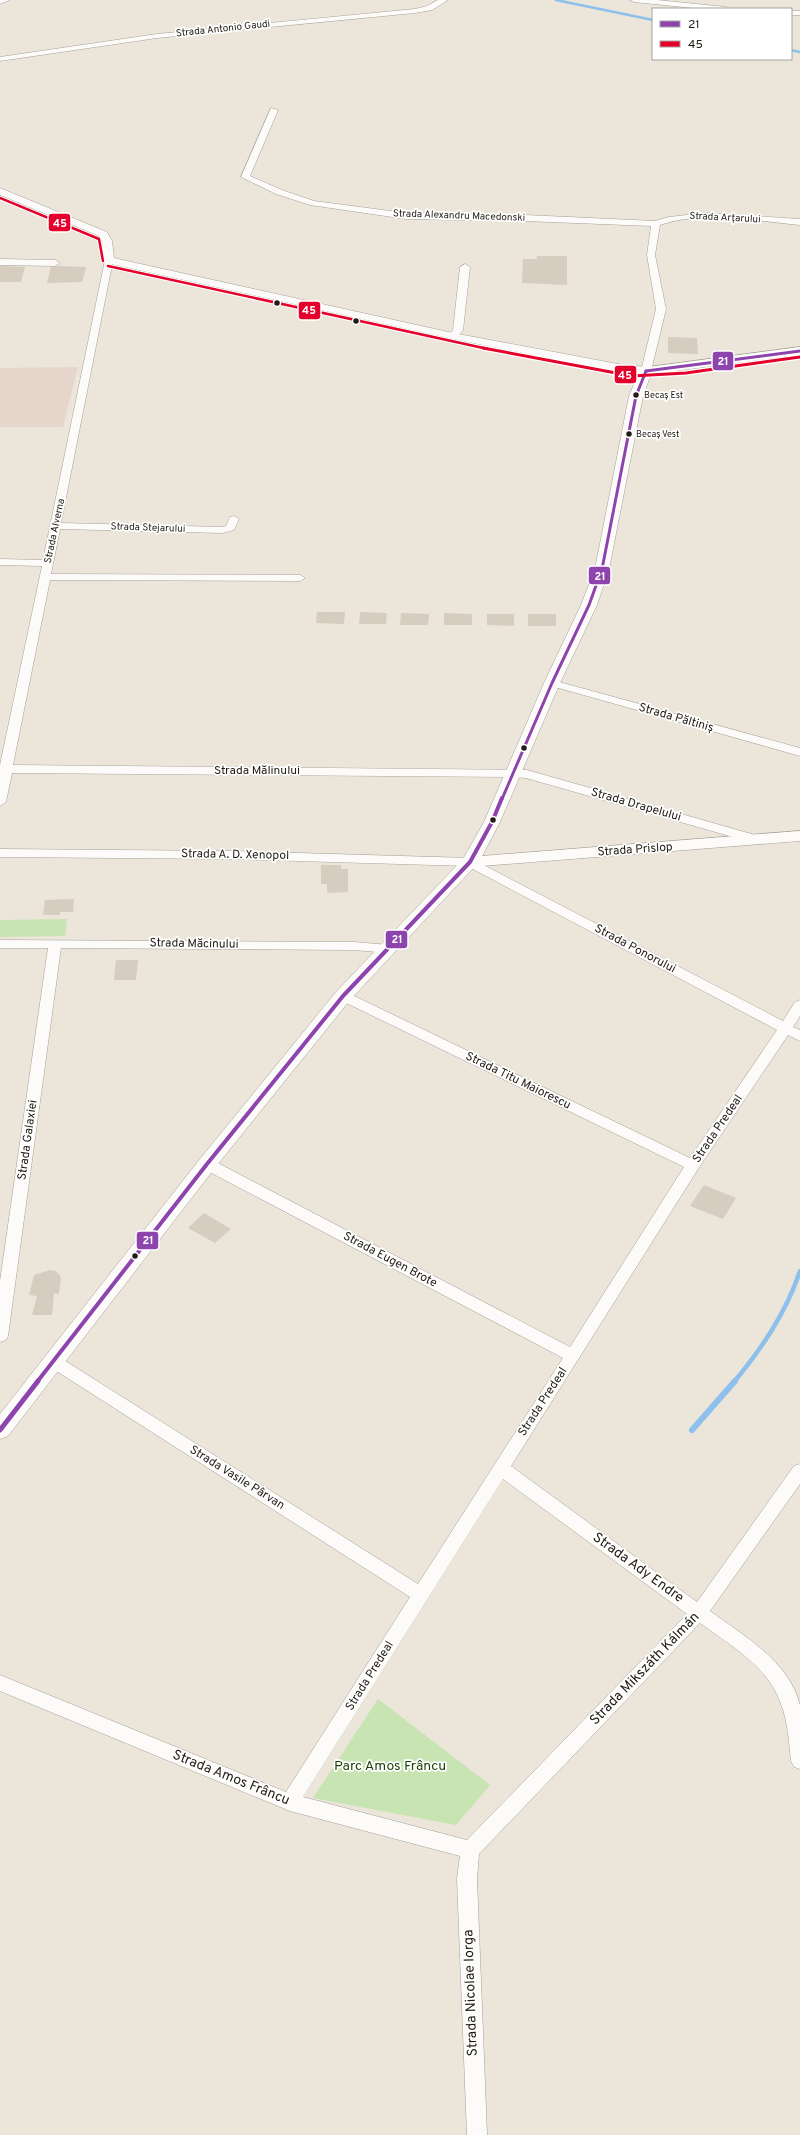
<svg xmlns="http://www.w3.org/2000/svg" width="800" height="2135" font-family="Overpass,sans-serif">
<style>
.education{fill:#e6d6cb}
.green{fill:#c7e4b2}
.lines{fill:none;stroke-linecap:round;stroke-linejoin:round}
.stream-far2{stroke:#8dc0ec;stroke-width:2.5}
.stream-far1{stroke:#8dc0ec;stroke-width:4.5}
.stream{stroke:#8dc0ec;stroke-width:6}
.building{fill:#d7ccc0}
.minor-casing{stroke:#a5a097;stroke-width:1}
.tertiary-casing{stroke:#a5a097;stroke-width:1}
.secondary-casing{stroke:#a5a097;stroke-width:1}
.minor{fill:#fcfbf9;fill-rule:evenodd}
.tertiary{fill:#fcfbf9;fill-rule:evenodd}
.secondary{fill:#fcfbf9;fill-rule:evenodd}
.bus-1-far2-casing{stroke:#fff;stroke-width:5.5}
.bus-1-far1-casing{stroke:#fff;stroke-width:7}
.bus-1-casing{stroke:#fff;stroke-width:8}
.bus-2-far1-casing{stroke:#fff;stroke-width:4.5}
.bus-2-casing{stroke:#fff;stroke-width:5.5}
.bus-1-far2{stroke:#8e44ad;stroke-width:3}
.bus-1-far1{stroke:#8e44ad;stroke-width:4}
.bus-1{stroke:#8e44ad;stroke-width:5}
.bus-2-far1{stroke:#e4002b;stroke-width:2.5}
.bus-2{stroke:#e4002b;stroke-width:3}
.bus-dot{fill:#211c16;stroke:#fff;stroke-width:1.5}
.labels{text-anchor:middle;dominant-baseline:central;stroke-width:3.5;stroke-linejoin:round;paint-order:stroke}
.far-bus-label{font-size:9px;fill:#211c16;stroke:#fff;text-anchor:start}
.far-street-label{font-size:10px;fill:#211c16;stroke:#fff}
.street-label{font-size:12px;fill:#211c16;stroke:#fff}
.near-street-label{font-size:14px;fill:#211c16;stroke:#fff}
.near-park-label{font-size:14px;fill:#1c3f06;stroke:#fff}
.line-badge{stroke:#fff;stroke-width:1.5}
.badge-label{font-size:11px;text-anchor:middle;font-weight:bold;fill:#fff}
</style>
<rect width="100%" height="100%" fill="#ebe5da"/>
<polygon class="education" points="78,367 63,427 0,427 0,368"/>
<g class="green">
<polygon points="67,919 65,936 0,937 0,920"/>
<polygon points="378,1699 490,1785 456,1825 313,1798"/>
</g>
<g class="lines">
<g class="stream-far2">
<polyline points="556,0 653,20"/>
<polyline points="791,50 800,52"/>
</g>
<path class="stream-far1" d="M734 1382C762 1348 786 1313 800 1271"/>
<polyline class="stream" points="692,1430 735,1381"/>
</g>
<g class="building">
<polygon points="537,256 567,256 567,285 522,283 523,259 537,259"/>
<polygon points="0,266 25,267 21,282 0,282"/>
<polygon points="57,266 86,267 82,282 47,283 51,267"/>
<polygon points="668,337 697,338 698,354 668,353"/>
<polygon points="317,612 345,612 344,624 316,623"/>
<polygon points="360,612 387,613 386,624 359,624"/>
<polygon points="401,613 429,614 428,625 400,625"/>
<polygon points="444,613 472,614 472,625 444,625"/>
<polygon points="487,614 514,614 514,626 487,625"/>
<rect x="528" y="614" width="28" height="12"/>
<polygon points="321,865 341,865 341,869 348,869 348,892 327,893 327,884 321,884"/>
<polygon points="74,899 73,912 60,912 60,915 43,915 45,900"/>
<polygon points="116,960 138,960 136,980 114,980"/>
<polygon points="704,1185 736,1198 723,1219 690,1206"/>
<polygon points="204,1213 231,1229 215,1243 188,1228"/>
<polygon points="50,1270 56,1271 61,1277 59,1294 54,1293 52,1315 32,1315 37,1296 29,1295 34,1275"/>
</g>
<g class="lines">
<g class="minor-casing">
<g id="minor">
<polygon points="0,0 10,0 0,4"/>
<polygon points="438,0 448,0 432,10 415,13 157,38 0,61 0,57 157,34 415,9 427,6"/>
<polygon points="630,0 657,0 726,7 730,9 703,9 634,2"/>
<rect x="791" y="11" width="9" height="4"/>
<path d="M271 108 278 110 250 176 282 190 314 201 406 213 525 215 655 221 669 217 705 213 800 219V225C755 221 703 210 660 225L655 255 666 309 651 371 646 374 641 371 656 309 647 255 651 226 525 221 406 219 310 205 276 194 241 177Z"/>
<polygon points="109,257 113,260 61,523 222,527 226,526 230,517 234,516 239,519 234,530 222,533 60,529 51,574 300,575 305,578 300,581 50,580 13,765 527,770 762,837 764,840 762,843 754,843 526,778 513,777 12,773 6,802 0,806 0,765 42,566 0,565 0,559 43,560 105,260"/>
<polygon points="0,259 55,260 60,263 55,266 0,265"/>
<polygon points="465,264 470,267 463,330 456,338 453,339 448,336 453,330 460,267"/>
<polygon points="552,680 800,748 800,756 548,685 546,683"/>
<path d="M0 849 231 851 470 858 783 1021 795 1002 800 1000V1016L793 1027 800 1030V1041L788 1035 698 1169 511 1466 697 1602 794 1466 800 1464V1484L710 1611C744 1636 789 1661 800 1705 800 1721 800 1752 800 1769L794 1767 791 1761C789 1742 788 1722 781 1704 769 1667 730 1645 700 1623L479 1854 477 1879 487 2135H467L457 1879 460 1856 290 1811 0 1691V1675L286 1792 410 1597 47 1365 45 1361 47 1357 53 1355 59 1357 418 1584 563 1358 202 1168 200 1164 202 1160 207 1159 212 1160 570 1347 684 1167 338 999 336 996 338 993H348L690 1158 777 1030 467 866 231 859 0 857ZM503 1479 687 1614 467 1840 303 1797Z"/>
<polygon points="0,940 354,942 389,945 394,946 396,949 394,952 389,953 354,950 61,948 8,1336 6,1340 0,1342 0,1281 48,948 0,948"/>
</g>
</g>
<g class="tertiary-casing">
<g id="tertiary">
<polygon points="0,188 107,232 112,241 114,258 118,259 453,333 618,364 646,367 652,371 646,375 618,372 453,339 111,264 104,260 102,241 99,236 0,195"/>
<polygon points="800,831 800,841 470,867 465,865 462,862 465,859 470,857"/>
</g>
</g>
<g class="secondary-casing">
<polygon id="secondary" points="800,347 800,355 651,374 643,396 609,569 597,605 560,683 500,822 479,862 350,1000 214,1169 8,1436 0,1439 0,1414 200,1159 336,992 463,859 484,822 544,683 581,605 595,569 629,396 641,368"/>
</g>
<use href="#minor" class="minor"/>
<use href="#tertiary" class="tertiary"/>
<use href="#secondary" class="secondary"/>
<g class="bus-1-far2-casing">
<g id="bus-1-far2">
<polyline points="646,371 800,351"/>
<polyline points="502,799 552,683 589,605 602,569 636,396 646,371"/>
</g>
</g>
<g class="bus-1-far1-casing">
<polyline id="bus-1-far1" points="37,1382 207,1164 343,996 470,862 492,822 502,798"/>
</g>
<g class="bus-1-casing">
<polyline id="bus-1" points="0,1430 38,1381"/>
</g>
<g class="bus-2-far1-casing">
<g id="bus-2-far1">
<polyline points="0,198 99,239 103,261"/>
<polyline points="108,266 488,349"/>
</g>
</g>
<g class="bus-2-casing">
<polyline id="bus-2" points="483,348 632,376 686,373 800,357"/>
</g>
<use href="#bus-1-far2" class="bus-1-far2"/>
<use href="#bus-1-far1" class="bus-1-far1"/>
<use href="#bus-1" class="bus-1"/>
<use href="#bus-2-far1" class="bus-2-far1"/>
<use href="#bus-2" class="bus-2"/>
</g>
<g class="bus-dot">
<circle cx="277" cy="303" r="3.5"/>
<circle cx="356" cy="321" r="3.5"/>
<circle cx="636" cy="395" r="3.5"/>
<circle cx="629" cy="434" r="3.5"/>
<circle cx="524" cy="748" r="3.5"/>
<circle cx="493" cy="820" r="3.5"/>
<circle cx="135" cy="1256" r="3.5"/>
</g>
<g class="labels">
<g class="far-bus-label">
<text x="644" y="395">Becaș Est</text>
<text x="636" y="434">Becaș Vest</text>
</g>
<g class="far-street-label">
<text transform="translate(223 29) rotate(-6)">Strada Antonio Gaudi</text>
<text transform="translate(459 216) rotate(2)">Strada Alexandru Macedonski</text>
<text transform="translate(725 218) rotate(3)">Strada Arțarului</text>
<text transform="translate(148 528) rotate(2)">Strada Stejarului</text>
<text transform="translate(55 531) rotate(-78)">Strada Alverna</text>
</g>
<g class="street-label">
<text transform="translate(676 718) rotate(16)">Strada Păltiniș</text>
<text x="257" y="771">Strada Mălinului</text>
<text transform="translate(636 805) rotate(16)">Strada Drapelului</text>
<text transform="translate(635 850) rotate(-4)">Strada Prislop</text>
<text transform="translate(235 855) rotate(1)">Strada A. D. Xenopol</text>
<text transform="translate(194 944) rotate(1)">Strada Măcinului</text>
<text transform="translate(635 949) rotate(28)">Strada Ponorului</text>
<text transform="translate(518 1081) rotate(26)">Strada Titu Maiorescu</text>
<text transform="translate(718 1129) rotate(-56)">Strada Predeal</text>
<text transform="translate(28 1140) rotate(-82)">Strada Galaxiei</text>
<text transform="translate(390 1260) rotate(28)">Strada Eugen Brote</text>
<text transform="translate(543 1402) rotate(-57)">Strada Predeal</text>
<text transform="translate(237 1478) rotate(32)">Strada Vasile Pârvan</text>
<text transform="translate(370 1676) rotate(-58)">Strada Predeal</text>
</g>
<g class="near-street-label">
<text transform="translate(638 1568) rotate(36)">Strada Ady Endre</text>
<text transform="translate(645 1669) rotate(-46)">Strada Mikszáth Kálmán</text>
<text transform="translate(231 1778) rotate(22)">Strada Amos Frâncu</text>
<text transform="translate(471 1993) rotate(-92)">Strada Nicolae Iorga</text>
</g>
<g class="near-park-label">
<text x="390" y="1766">Parc Amos Frâncu</text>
</g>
</g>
<g class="line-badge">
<rect x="48" y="213" width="23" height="19" rx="4" fill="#e4002b"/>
<rect x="298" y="301" width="23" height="19" rx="4" fill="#e4002b"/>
<rect x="712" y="351" width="22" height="20" rx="4" fill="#8e44ad"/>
<rect x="614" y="365" width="23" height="19" rx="4" fill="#e4002b"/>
<rect x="588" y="566" width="23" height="19" rx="4" fill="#8e44ad"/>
<rect x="385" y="930" width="23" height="19" rx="4" fill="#8e44ad"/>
<rect x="136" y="1231" width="23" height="19" rx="4" fill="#8e44ad"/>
</g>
<g class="badge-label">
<text x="60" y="227">45</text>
<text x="309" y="314">45</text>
<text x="723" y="365">21</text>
<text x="625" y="379">45</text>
<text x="600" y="580">21</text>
<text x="397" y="943">21</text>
<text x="148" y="1244">21</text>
</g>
<rect x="652" y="8" width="140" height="52" fill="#ffffff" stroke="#a6a4a2"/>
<rect x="660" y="21" width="20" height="6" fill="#8e44ad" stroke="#a6a4a2"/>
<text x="688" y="28" font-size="12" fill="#211c16">21</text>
<rect x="660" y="41" width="20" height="6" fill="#e4002b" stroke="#a6a4a2"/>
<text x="688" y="48" font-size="12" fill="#211c16">45</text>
</svg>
